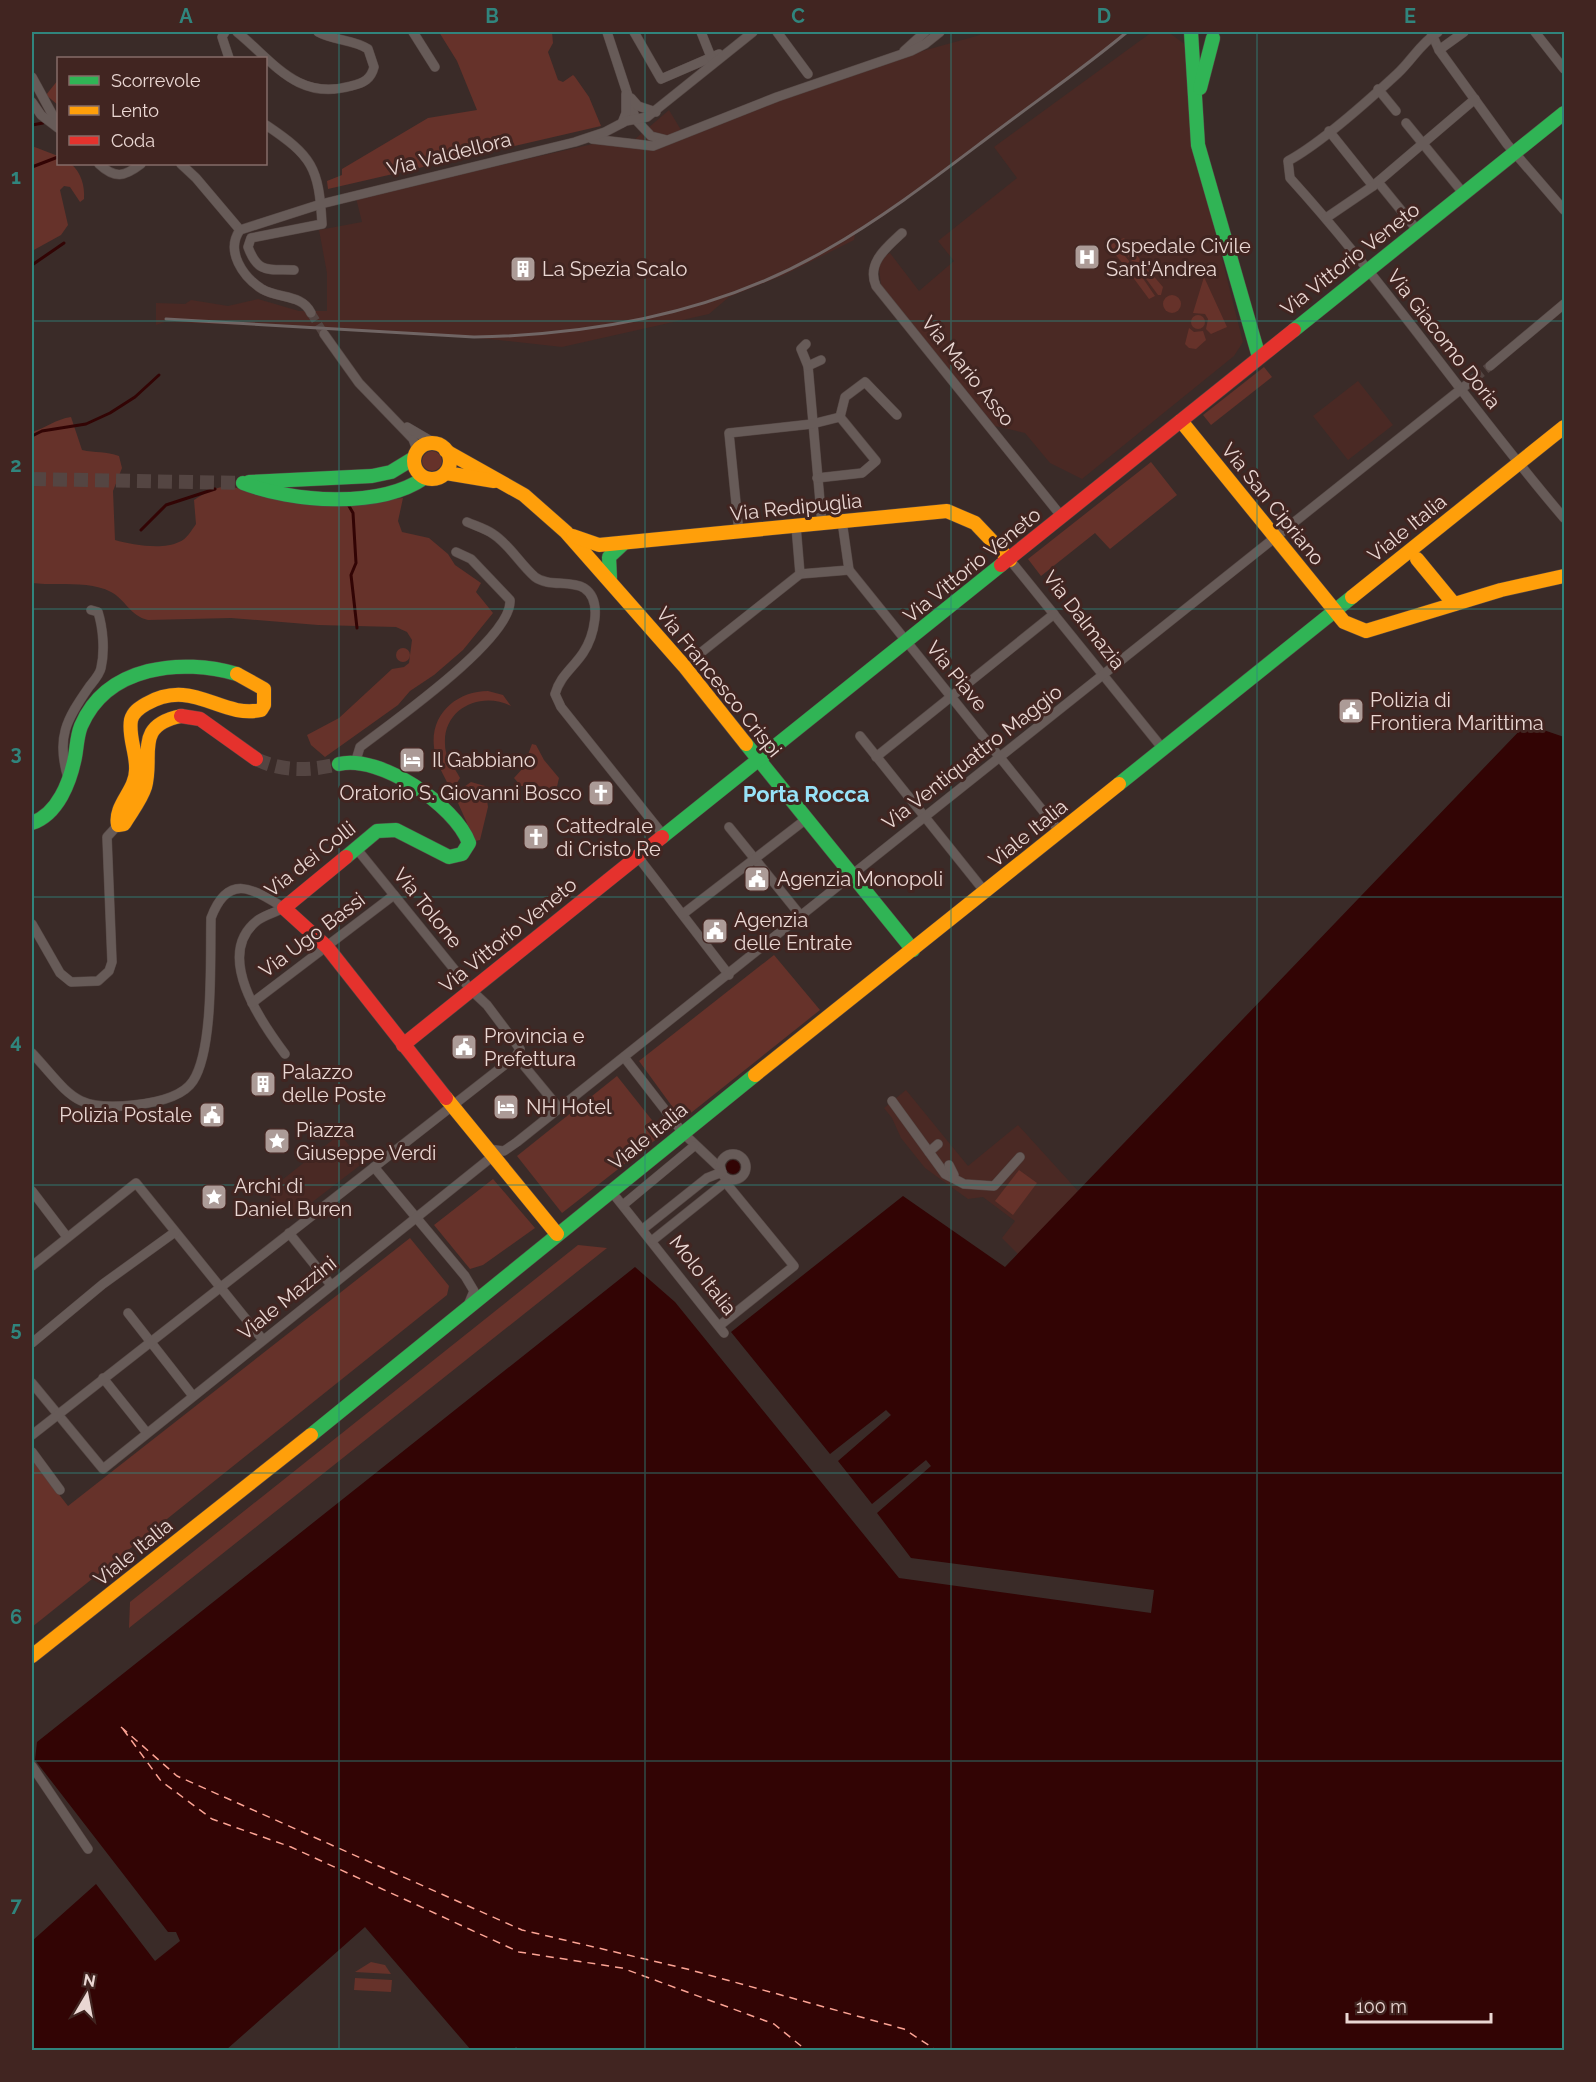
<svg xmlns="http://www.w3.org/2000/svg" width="1596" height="2082" font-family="Raleway,sans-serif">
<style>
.built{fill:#4a2924}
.green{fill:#66322a}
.water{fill:#320404}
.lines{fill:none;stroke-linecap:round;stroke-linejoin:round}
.stream{stroke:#320404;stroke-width:3}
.ferry{stroke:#fca394;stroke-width:1.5;stroke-dasharray:8 6;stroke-linecap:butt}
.street-tunnel{stroke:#544542;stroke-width:9;stroke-dasharray:9 4.5;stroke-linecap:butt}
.secondary-tunnel{stroke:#544542;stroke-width:14;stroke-dasharray:14 7;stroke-linecap:butt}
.street-casing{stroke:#554744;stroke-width:10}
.fast-casing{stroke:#554744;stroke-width:15}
.slow-casing{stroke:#554744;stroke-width:15}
.jam-casing{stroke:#554744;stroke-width:15}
.street{stroke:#675b58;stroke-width:9}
.fast{stroke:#30b455;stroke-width:14}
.slow{stroke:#ff9f0a;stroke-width:14}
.jam{stroke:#e5322d;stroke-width:14}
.rail{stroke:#706564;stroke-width:3}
.grid{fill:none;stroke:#30857d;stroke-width:1.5;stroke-opacity:0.55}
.labels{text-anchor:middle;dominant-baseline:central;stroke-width:6;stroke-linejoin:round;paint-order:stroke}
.street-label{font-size:20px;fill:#ead7d3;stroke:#412521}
.poi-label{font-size:20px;fill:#ead7d3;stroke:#412521;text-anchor:start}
.quarter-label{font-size:22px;font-weight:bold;fill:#97e2f8;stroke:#412521}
.neatline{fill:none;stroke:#30857d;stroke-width:2}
.grid-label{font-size:20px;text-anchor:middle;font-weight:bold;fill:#30857d}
</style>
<rect width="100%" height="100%" fill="#3a2b28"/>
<g class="built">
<polygon points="980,32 1127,32 888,213 855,234 854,240 784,275 729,297 709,314 562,347 489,339 318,328 165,322 156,325 156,303 185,304 191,300 228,306 258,299 299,311 327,311 327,273 319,230 362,222 356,198 606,141 634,140 669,110 681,130 822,79 980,35"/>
<polygon points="1152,32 1168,32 1186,45 1193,144 1243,342 1234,356 1082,479 1050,463 1025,433 995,426 881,285 878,260 890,253 919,291 954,261 938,241 1017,178 994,147"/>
<polygon points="1358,381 1393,425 1348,460 1313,416"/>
<polygon points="906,1090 968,1166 1018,1125 1078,1191 1018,1254 1002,1238 1015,1221 983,1197 968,1199 925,1168 901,1138 892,1118 884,1108"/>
<polygon points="340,1134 363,1163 289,1220 267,1192"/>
</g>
<g class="green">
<polygon points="439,32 552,32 553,43 548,52 558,80 563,82 573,75 575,77 589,97 601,126 328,189 327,181 342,175 342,169 428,118 477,110 457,61"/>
<polygon points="58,80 58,105 46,95"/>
<path d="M32 146 58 156V164H71C81 172 85 186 84 199L80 202 70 187 64 186 60 190 68 225 61 235 32 251Z"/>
<polygon points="1124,238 1142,262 1142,263 1132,261 1116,241"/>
<polygon points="1114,243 1129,261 1130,272 1108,246"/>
<polygon points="1144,265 1163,287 1161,295 1158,295 1144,276"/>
<polygon points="1132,276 1142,277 1155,296 1149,299"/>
<polygon points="1204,277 1227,327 1211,334 1206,329 1208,319 1205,314 1193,313"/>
<circle cx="1172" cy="304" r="9"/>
<circle cx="1198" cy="322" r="7"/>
<polygon points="1189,328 1194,332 1203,331 1206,340 1196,349 1189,348 1185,344"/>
<polygon points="1264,367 1272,377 1211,425 1203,415"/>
<path d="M71 417 82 450C95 453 106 451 119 456L122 468 113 491 115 540C132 545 163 550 179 542 187 539 191 531 196 524L194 500C204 493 220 484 233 487 243 489 253 495 264 497 310 507 357 504 403 498L398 521 402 532 429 538 448 554 455 565 481 583 476 592 493 613 463 650 434 675 410 691 398 705 325 757 311 745 307 735 339 718 392 669 404 667 409 663 412 640 407 632 396 627 318 625 231 618 148 620C130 616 126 600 111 592 89 580 56 586 32 583V432C46 428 56 419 71 417Z"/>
<circle cx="432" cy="461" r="10"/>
<polygon points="1151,462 1177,495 1110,549 1095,533 1041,576 1028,559"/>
<circle cx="403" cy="655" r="7"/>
<path d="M488 691 503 695 511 706C482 691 443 708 445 744 445 758 454 766 460 778L455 786H449C443 774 435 761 434 747 430 714 457 691 488 691Z"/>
<polygon points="532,744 536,745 544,760 559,778 556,791 538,786 521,786 514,778 523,768"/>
<polygon points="471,782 485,786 491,798 487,800 488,807 480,840 475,841 454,794"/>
<polygon points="774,955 820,1010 682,1120 639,1061"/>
<polygon points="617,1076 663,1134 562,1213 517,1156"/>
<polygon points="1019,1170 1037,1183 1013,1215 995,1201"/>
<polygon points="493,1179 535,1228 483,1265 470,1269 434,1225"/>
<polygon points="410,1238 449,1286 447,1295 32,1627 32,1460 68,1506"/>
<polygon points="578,1245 607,1248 129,1628 130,1602"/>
<polygon points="371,1962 385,1965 391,1974 355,1972"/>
<polygon points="355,1978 392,1980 391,1992 354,1990"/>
</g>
<g class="water">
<polygon points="1526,724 1564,737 1564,2050 520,2050 516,2047 513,2050 471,2050 365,1927 226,2050 32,2050 32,1941 96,1884 155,1961 180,1941 176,1932 168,1932 35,1760 37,1742 635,1267 675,1302 899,1578 1151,1613 1154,1590 911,1558 877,1513 931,1466 926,1460 872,1504 838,1461 891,1415 886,1410 830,1454 731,1332 903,1196 1005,1267"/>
<circle cx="733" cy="1167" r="7"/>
</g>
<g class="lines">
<g class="stream">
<polyline points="32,125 43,123"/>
<polyline points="32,167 58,157"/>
<polyline points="32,265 64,243"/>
<polyline points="32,436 42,431 86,424 110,413 135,397 159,375"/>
<polyline points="349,506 353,513 356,563 351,575 357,628"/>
<polyline points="141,530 166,505 215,489"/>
</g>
<g class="ferry">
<polyline points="121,1727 177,1776 522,1930 687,1969 904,2029 936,2050"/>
<polyline points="123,1729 161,1781 212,1819 291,1847 519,1952 622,1968 774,2024 806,2050"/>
</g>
<g class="street-tunnel">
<polyline points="311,313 324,334"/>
<polyline points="1475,378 1490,366"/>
</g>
<g class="secondary-tunnel">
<polyline points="32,479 243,483"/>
<path d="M256 759C283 772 309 771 339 764"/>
</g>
<g class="street-casing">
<g id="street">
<polyline points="225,32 222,37 229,58"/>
<path d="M237 32C274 62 297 101 351 86 364 83 371 79 374 67L368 49C353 39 334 41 318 32"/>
<polyline points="413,32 435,67"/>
<polyline points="607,32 636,120"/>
<polyline points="634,32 661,79 719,54"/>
<polyline points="701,32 711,57"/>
<polyline points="777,32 808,74"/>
<polyline points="1431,32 1439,50 1507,144 1564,210"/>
<path d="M1438 32C1419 45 1413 59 1397 74 1369 100 1321 143 1288 161L1290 178C1388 286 1470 408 1564 518"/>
<polyline points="1535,32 1564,69"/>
<polyline points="1439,50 1464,32"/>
<polyline points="904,51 925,32"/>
<polyline points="32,77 58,125"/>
<polyline points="1378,89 1396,111"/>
<polyline points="631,98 638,106 656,112"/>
<polyline points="32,102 41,115 58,128"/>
<polyline points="636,120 651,136 667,140"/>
<polyline points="622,123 626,113 626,94"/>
<polyline points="1406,123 1464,194"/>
<path d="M266 125C312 156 319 167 322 224L251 238 248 247C258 274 268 269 294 270"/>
<polyline points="1329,131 1373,186"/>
<polyline points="592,139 653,146 777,97 911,51 925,44 940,32"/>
<path d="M99 164C115 179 124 177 141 164"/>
<polyline points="181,164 196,178 240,230"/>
<polyline points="1378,182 1418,231"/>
<polyline points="1326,218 1373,186 1475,99"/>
<path d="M902 233C887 247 866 263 876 286L1062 517"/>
<path d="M311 313C302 294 279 299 262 289 243 277 225 251 240 230L321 204 575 142 605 132 626 121 647 117 753 32"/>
<polyline points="324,334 359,383 413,439 417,450"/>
<polyline points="806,344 801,349 808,366 822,524"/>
<polyline points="808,366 821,360"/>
<polyline points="1490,366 1564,304"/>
<polyline points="840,417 845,397 865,382 897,415"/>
<polyline points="407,427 436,444"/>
<path d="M467 522C476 526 486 529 493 534 509 544 520 564 535 577 548 587 570 580 584 588 604 601 593 638 583 653 573 668 560 676 555 694L561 707 664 836"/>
<polyline points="796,526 800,574 849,570 842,521"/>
<polyline points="739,533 729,433 812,424 840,417 876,461 862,473 817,478"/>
<polyline points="1010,560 1163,749"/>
<polyline points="849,570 1060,832"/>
<polyline points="684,666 800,574"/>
<polyline points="860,736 985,892"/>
<polyline points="876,757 1054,614"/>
<path d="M356 760 360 747C391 723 513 638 510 600L471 559 456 552"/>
<path d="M68 778C56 738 66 720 89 687 93 682 100 674 101 668 105 651 103 628 98 612L91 610"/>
<polyline points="729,827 801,916"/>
<polyline points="356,848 471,990 487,1005 520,1049 516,1056 559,1108"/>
<polyline points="638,857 729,975"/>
<path d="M284 908C276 912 265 915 258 920 213 954 261 1022 285 1054"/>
<polyline points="683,914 805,820"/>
<polyline points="32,924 60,973 71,982 98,981 109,971 112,962 107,837 118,825"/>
<polyline points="252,1003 394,895"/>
<path d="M32 1053C70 1094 73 1112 134 1105 153 1103 182 1098 193 1081 214 1049 210 958 211 918 228 873 252 888 284 908"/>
<polyline points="624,1057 683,1133 721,1169"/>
<polyline points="892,1101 945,1174 964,1184 994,1186 1020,1157"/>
<polyline points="487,1149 504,1151 517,1142 1475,378"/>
<polyline points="929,1152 938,1144"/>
<circle cx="733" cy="1167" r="13"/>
<polyline points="949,1165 954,1175 953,1178"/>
<polyline points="374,1167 465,1276 474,1291 469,1303"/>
<polyline points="32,1191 67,1237"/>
<polyline points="611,1191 724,1333"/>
<polyline points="623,1205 694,1146"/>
<polyline points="643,1229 707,1178 722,1172"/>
<polyline points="289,1233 331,1285"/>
<polyline points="653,1240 728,1180"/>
<polyline points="32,1266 136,1183 263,1340"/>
<polyline points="128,1313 193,1396"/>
<polyline points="719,1326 794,1266 726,1183"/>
<polyline points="32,1343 103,1284 175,1232"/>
<polyline points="103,1378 147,1433"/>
<polyline points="32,1383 103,1469 493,1156"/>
<polyline points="32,1435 516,1056"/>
<polyline points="32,1452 60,1490"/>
<polyline points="32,1766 88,1849"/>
</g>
</g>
<g class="fast-casing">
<g id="fast">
<polyline points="1191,32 1198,145 1259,357"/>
<polyline points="1200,88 1213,38"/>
<polyline points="1294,330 1564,113"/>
<polyline points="249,482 372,476 391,472 414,458"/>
<path d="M243 483C292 502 379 509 424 478"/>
<polyline points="610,578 609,557 624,543"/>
<polyline points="746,744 913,950"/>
<path d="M339 764C379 754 455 805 469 843L462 854 449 857 396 830 377 831 346 857"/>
<polyline points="1119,784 1352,597"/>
<path d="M32 823C58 814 70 782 75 757 77 746 77 736 81 726 107 665 182 658 237 674"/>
<polyline points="662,837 1001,565"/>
<polyline points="311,1435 755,1075"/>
</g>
</g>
<g class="slow-casing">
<g id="slow">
<polyline points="1181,421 1344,622 1366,631 1501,590 1564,576"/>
<circle cx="432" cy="461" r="18"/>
<polyline points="446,451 524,495 566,532 684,666 746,744"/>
<polyline points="446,473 494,481"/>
<polyline points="573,536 599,545 947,511 975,523 1010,560"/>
<polyline points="1417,559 1454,604"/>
<polyline points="1352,597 1564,427"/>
<path d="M181 716C133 726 154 755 145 787 141 800 131 812 124 824L118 825C114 805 136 791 136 770 137 753 128 737 131 720 133 712 139 708 146 704 193 677 221 719 261 710L264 705V689L237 674"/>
<polyline points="755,1075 1119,784"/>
<polyline points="446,1098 557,1234"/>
<polyline points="32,1656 311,1435"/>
</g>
</g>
<g class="jam-casing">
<g id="jam">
<polyline points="1001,565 1294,330"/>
<polyline points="181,716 200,719 256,759"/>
<polyline points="346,857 284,908 327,947 446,1098"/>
<polyline points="403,1045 662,837"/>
</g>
</g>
<use href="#street" class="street"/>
<use href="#fast" class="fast"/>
<use href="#slow" class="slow"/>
<use href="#jam" class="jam"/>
<path class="rail" d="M166 319 474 337C596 335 719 312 826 250 884 217 937 176 990 136 1036 101 1084 68 1127 32"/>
</g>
<path class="grid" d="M339 32V2050M645 32V2050M951 32V2050M1257 32V2050M32 321H1564M32 609H1564M32 897H1564M32 1185H1564M32 1473H1564M32 1761H1564"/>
<defs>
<g id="hospital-square" transform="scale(1.35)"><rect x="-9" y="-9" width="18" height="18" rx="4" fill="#ac9b97" stroke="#412521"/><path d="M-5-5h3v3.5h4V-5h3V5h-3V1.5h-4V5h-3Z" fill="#fff"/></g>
<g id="building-square" transform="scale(1.35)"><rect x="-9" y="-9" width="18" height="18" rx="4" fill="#ac9b97" stroke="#412521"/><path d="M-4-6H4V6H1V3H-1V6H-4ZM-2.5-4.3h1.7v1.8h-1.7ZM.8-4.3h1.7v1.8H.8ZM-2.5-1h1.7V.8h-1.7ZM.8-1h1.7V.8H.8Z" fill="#fff"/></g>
<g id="civic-square" transform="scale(1.35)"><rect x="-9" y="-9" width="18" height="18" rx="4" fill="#ac9b97" stroke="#412521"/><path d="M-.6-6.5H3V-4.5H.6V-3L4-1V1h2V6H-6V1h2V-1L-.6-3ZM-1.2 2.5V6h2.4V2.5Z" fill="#fff"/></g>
<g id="hotel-square" transform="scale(1.35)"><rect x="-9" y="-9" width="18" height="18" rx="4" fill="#ac9b97" stroke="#412521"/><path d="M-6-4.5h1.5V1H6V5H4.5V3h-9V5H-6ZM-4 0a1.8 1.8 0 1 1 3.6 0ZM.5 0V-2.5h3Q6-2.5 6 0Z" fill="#fff"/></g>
<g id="church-square" transform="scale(1.35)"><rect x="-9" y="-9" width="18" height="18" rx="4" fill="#ac9b97" stroke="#412521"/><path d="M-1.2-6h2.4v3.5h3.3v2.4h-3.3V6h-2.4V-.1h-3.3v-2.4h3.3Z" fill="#fff"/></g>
<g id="sight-square" transform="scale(1.35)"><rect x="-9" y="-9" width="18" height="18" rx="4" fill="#ac9b97" stroke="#412521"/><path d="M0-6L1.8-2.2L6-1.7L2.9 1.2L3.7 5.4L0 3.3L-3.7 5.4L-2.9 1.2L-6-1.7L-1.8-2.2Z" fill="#fff"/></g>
</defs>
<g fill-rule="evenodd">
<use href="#hospital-square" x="1087" y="257"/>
<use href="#building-square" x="523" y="269"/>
<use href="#civic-square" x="1351" y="711"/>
<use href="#hotel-square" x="412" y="760"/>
<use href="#church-square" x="601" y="793"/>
<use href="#church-square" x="536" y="837"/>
<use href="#civic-square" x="757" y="879"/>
<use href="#civic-square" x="715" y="931"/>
<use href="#civic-square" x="464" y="1047"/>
<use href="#building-square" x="263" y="1084"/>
<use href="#hotel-square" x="506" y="1107"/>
<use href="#civic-square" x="212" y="1115"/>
<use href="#sight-square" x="277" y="1141"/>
<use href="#sight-square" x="214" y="1197"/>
</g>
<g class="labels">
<g class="street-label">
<text transform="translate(449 154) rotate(-14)">Via Valdellora</text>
<text transform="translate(1350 259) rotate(-38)">Via Vittorio Veneto</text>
<text transform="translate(1444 339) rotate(52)">Via Giacomo Doria</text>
<text transform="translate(968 371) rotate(51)">Via Mario Asso</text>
<text transform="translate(1273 504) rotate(51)">Via San Cipriano</text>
<text transform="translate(796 507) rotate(-6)">Via Redipuglia</text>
<text transform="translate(1407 528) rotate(-39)">Viale Italia</text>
<text transform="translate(972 565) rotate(-39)">Via Vittorio Veneto</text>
<text transform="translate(1084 620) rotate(52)">Via Dalmazia</text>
<text transform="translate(957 676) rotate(51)">Via Piave</text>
<text transform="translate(719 682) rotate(51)">Via Francesco Crispi</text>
<text transform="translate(972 757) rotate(-38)">Via Ventiquattro Maggio</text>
<text transform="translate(1028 833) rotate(-39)">Viale Italia</text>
<text transform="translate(310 859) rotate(-38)">Via dei Colli</text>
<text transform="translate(428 908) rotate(51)">Via Tolone</text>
<text transform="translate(312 935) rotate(-37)">Via Ugo Bassi</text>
<text transform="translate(508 935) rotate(-39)">Via Vittorio Veneto</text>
<text transform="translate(648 1136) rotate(-39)">Viale Italia</text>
<text transform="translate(703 1275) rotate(52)">Molo Italia</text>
<text transform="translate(287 1298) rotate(-39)">Viale Mazzini</text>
<text transform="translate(133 1552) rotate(-39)">Viale Italia</text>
</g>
<g class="poi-label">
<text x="1106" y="246">Ospedale Civile<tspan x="1106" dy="23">Sant'Andrea</tspan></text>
<text x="542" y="269">La Spezia Scalo</text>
<text x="1370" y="700">Polizia di<tspan x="1370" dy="23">Frontiera Marittima</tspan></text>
<text x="432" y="760">Il Gabbiano</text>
<text x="582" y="793" text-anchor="end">Oratorio S. Giovanni Bosco</text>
<text x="556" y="826">Cattedrale<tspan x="556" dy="23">di Cristo Re</tspan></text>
<text x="777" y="879">Agenzia Monopoli</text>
<text x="734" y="920">Agenzia<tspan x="734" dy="23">delle Entrate</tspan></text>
<text x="484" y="1036">Provincia e<tspan x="484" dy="23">Prefettura</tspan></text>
<text x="282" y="1072">Palazzo<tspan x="282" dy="23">delle Poste</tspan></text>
<text x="526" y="1107">NH Hotel</text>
<text x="192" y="1115" text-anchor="end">Polizia Postale</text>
<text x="296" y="1130">Piazza<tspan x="296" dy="23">Giuseppe Verdi</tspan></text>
<text x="234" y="1186">Archi di<tspan x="234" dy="23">Daniel Buren</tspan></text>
</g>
<g class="quarter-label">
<text x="806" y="794">Porta Rocca</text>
</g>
</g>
<rect width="1596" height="2082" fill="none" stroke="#412521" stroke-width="66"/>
<rect x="57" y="57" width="210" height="108" fill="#412521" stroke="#856c68" stroke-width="1.5"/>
<rect x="69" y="76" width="30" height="9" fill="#30b455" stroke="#856c68" stroke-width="1.5"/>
<text x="111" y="87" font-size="18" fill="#ead7d3">Scorrevole</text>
<rect x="69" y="106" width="30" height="9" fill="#ff9f0a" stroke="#856c68" stroke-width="1.5"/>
<text x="111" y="117" font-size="18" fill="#ead7d3">Lento</text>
<rect x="69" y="136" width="30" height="9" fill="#e5322d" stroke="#856c68" stroke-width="1.5"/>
<text x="111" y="147" font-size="18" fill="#ead7d3">Coda</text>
<g transform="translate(87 1995) rotate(10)" stroke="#412521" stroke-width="4.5" paint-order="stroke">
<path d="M0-4.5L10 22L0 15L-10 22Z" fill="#ead7d3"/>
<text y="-9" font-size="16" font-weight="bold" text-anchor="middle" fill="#ead7d3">N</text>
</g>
<path d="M1347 2013v9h144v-9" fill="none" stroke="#ead7d3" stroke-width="3"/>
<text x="1356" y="2013" font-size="18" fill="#ead7d3" stroke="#412521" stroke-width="4.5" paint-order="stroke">100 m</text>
<rect x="33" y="33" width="1530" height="2016" class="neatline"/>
<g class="grid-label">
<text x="186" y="23">A</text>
<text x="492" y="23">B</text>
<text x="798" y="23">C</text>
<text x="1104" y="23">D</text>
<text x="1410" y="23">E</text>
<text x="16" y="184">1</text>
<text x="16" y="472">2</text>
<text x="16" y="760">3</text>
<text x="16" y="1048">4</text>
<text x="16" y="1336">5</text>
<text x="16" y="1624">6</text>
<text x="16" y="1912">7</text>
</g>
</svg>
